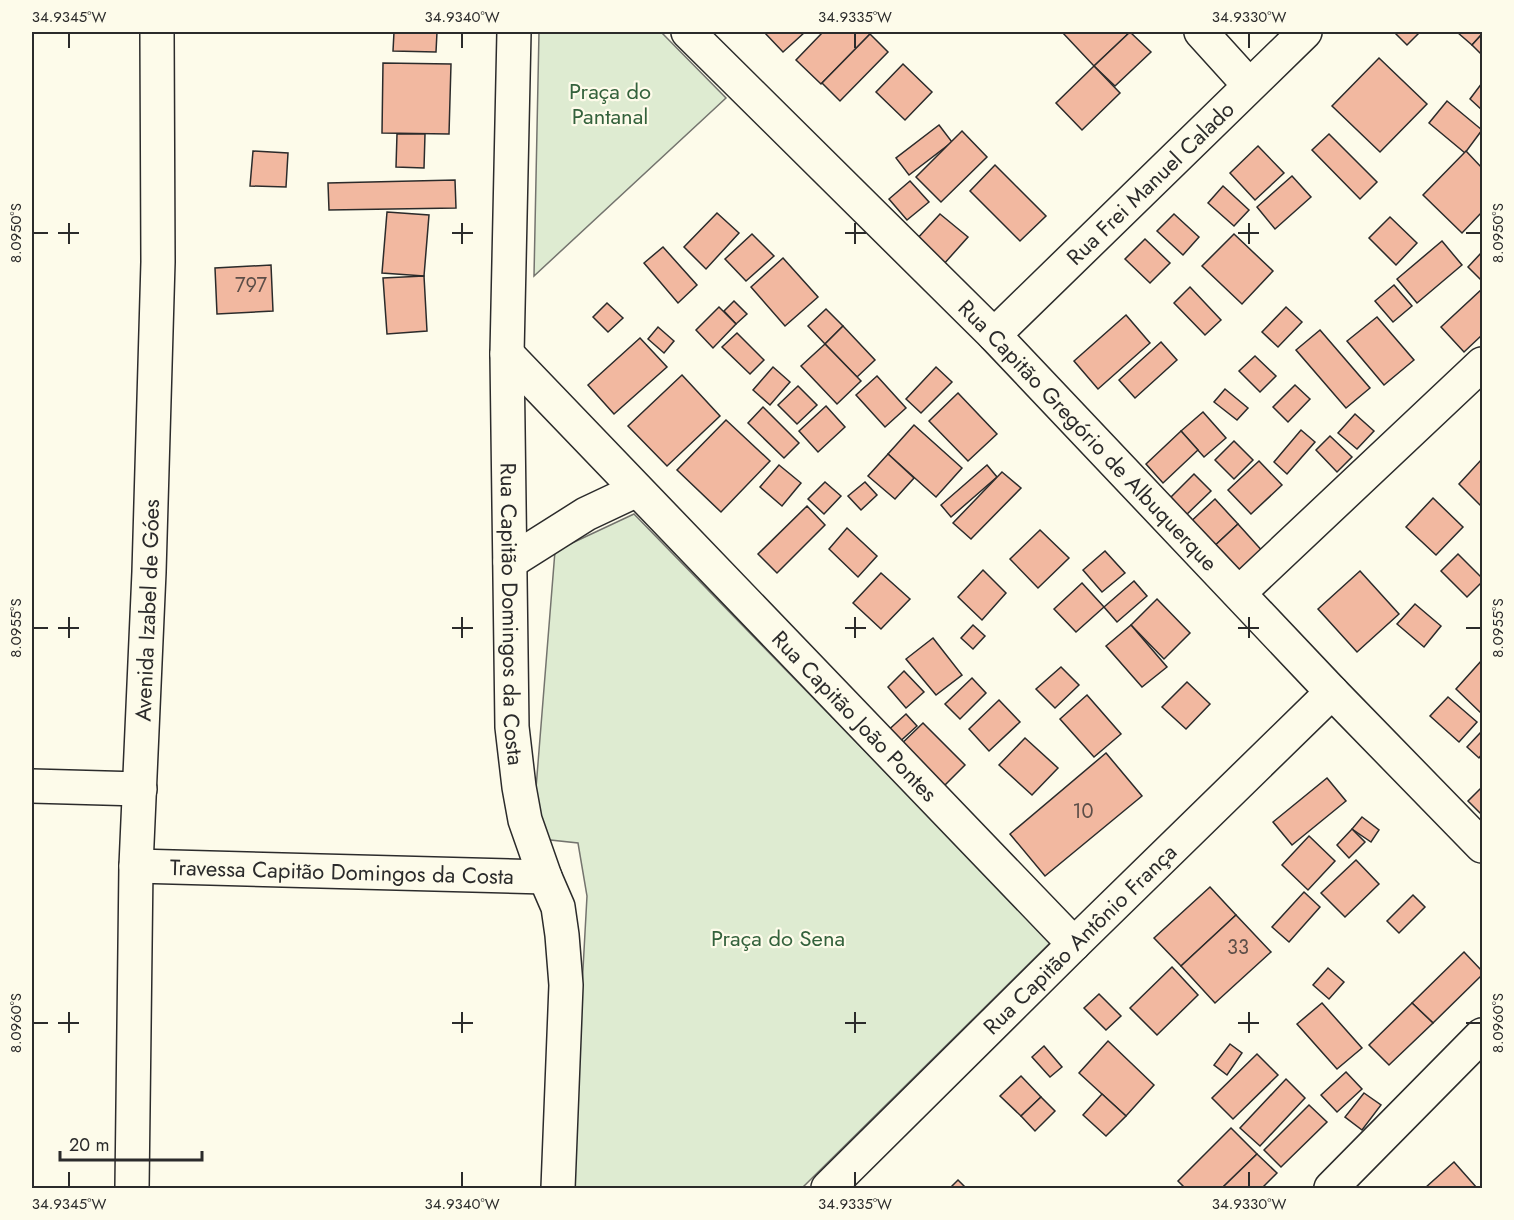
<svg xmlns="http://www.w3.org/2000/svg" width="1514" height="1220" font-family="Jost,sans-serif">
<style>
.green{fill:#deebd1;stroke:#74746e;stroke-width:1.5}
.building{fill:#f2b8a0;stroke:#2b2b2b;stroke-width:1.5}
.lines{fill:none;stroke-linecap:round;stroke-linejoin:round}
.minor-casing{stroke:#2b2b2b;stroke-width:36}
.minor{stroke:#fdfbea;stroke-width:33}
.ticks{fill:none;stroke:#2b2b2b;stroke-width:2}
.labels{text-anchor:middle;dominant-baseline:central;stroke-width:4.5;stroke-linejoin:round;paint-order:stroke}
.number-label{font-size:20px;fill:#5d4e48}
.park-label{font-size:22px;fill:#34623c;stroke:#fdfbea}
.street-label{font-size:22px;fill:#2b2b2b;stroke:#fdfbea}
.neatline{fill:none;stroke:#2b2b2b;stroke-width:2}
.ticks-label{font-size:15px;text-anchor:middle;fill:#2b2b2b}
</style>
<rect width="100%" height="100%" fill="#fdfbea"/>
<g class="green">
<polygon points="539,32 661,32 726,98 534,276"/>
<polygon points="634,514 1051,942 802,1188 571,1188 587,896 578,843 532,838 555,551"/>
</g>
<g class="building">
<polygon points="394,32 437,32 436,52 393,51"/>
<polygon points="764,32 805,32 783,52"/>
<polygon points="823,32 867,32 870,34 821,84 796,60"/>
<polygon points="1062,32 1130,32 1094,66"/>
<polygon points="1130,32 1151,52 1115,86 1094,66"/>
<polygon points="1394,32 1420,32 1407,45"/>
<polygon points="1457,32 1482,32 1482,34 1472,45"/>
<polygon points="870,34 888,52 840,101 822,83"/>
<polygon points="1482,34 1482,55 1472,45"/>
<polygon points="1379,58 1427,104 1380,152 1332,106"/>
<polygon points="383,63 451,64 449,134 382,133"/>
<polygon points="903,64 932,92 905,120 876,92"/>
<polygon points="1094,66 1120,93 1082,130 1056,103"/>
<polygon points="1482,83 1482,110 1470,99"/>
<polygon points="1447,101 1482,130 1465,153 1429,123"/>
<polygon points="939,125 952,142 909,175 896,158"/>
<polygon points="962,131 987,157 941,202 916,177"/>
<polygon points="397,134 425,134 424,168 396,167"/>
<polygon points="1329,134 1377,182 1360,199 1312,150"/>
<polygon points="1258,146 1284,173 1255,200 1230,173"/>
<polygon points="253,151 288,153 286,187 250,186"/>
<polygon points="1466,151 1482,168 1482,212 1462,233 1423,195"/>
<polygon points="995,165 1046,216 1020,241 970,191"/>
<polygon points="1292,176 1311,197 1275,229 1257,207"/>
<polygon points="455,180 456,208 329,210 328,183"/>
<polygon points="910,181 929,202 907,220 889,199"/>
<polygon points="1223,186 1249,210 1234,226 1208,203"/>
<polygon points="387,212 429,215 424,276 382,273"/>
<polygon points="717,213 739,233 706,269 684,247"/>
<polygon points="940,214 968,237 943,265 916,240"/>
<polygon points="1174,214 1199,237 1183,255 1157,231"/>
<polygon points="1390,217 1417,243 1396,265 1369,238"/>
<polygon points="752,234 774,256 746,281 725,259"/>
<polygon points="1234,234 1273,271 1242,304 1202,266"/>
<polygon points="1145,239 1170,263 1150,283 1125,259"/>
<polygon points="1442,241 1462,265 1417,303 1397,279"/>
<polygon points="663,247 697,285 678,303 644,263"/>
<polygon points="1482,252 1482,281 1468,267"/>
<polygon points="783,258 818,297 785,326 751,287"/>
<polygon points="271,265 273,311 217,314 215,268"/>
<polygon points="424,276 427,331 387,334 383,278"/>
<polygon points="1394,285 1412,306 1393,322 1375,301"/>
<polygon points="1190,287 1221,320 1205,335 1174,303"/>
<polygon points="1482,289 1482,335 1464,352 1441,327"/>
<polygon points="734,301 747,314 736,324 724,311"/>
<polygon points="607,303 623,318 608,332 593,317"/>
<polygon points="719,307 736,324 713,348 696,330"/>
<polygon points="1286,307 1302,322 1278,347 1262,332"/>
<polygon points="826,309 843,326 825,344 808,326"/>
<polygon points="1126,315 1150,343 1098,389 1074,361"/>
<polygon points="1377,317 1414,360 1384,385 1347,341"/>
<polygon points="843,326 875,360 857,377 825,344"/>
<polygon points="658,327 674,341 664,353 648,339"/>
<polygon points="1320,330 1370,388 1346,408 1296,350"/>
<polygon points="737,333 764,360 750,374 722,347"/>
<polygon points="640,338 667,367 614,414 588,385"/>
<polygon points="1161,342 1177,360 1135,398 1119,380"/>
<polygon points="825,344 861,381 837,404 801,366"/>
<polygon points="1255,356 1276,376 1260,392 1239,371"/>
<polygon points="773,367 790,382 770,405 753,390"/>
<polygon points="936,367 952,382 921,413 906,399"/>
<polygon points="682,375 720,416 667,466 628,426"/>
<polygon points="877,376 906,408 885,427 856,395"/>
<polygon points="1295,385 1310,399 1288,422 1273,407"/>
<polygon points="798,386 817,405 797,424 778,405"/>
<polygon points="1225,389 1248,408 1237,420 1214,402"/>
<polygon points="958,393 997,434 968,461 929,421"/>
<polygon points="826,406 845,427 818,452 799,431"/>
<polygon points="763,407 799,443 784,458 748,423"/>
<polygon points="1203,412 1226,438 1204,457 1181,431"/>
<polygon points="1355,414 1374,431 1357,449 1338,433"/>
<polygon points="726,420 770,461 721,512 677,470"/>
<polygon points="914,425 962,468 936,497 888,454"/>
<polygon points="1301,430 1315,442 1287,474 1274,462"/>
<polygon points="1181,431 1198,450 1163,483 1146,464"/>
<polygon points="1330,436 1352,457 1337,472 1316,450"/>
<polygon points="1234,441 1253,460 1234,479 1215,460"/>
<polygon points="888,454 914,478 895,499 868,476"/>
<polygon points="1481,460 1482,461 1482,507 1459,484"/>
<polygon points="1259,461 1282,485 1251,514 1228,490"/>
<polygon points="779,465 801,483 782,506 760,487"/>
<polygon points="987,465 997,477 951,517 941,505"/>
<polygon points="1002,472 1021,488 971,539 953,523"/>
<polygon points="1194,474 1211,491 1184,517 1168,500"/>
<polygon points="825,482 841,496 824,514 808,499"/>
<polygon points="865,482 877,495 861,510 848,496"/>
<polygon points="1433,498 1463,527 1436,555 1406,527"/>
<polygon points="1215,499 1238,524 1209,551 1186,526"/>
<polygon points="807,506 825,525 777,573 758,554"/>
<polygon points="1238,524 1265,554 1235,581 1209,551"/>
<polygon points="847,528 877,556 858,577 829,549"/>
<polygon points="1040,530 1069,558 1038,588 1010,559"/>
<polygon points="1105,551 1125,573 1102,592 1083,570"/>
<polygon points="1458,554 1482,578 1482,582 1467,597 1441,571"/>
<polygon points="983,570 1006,593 982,620 958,597"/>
<polygon points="1360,571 1399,614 1357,652 1318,609"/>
<polygon points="881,573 910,599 881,629 853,603"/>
<polygon points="1134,581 1147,596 1117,622 1104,607"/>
<polygon points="1082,583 1104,607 1076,632 1054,609"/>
<polygon points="1157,599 1190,633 1164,659 1131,625"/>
<polygon points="1415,604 1441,626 1424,647 1397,624"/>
<polygon points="973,625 985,636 973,649 961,638"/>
<polygon points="1131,625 1167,667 1142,687 1106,646"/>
<polygon points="933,638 962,675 936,695 906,659"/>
<polygon points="1482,660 1482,714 1456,689"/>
<polygon points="1061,667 1079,685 1055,708 1036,689"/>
<polygon points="904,671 924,692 906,708 888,687"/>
<polygon points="972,678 986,693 960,719 945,704"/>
<polygon points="1187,682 1210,704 1186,729 1162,707"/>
<polygon points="1087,695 1121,734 1094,757 1060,719"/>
<polygon points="1448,697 1477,722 1459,742 1430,716"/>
<polygon points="999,700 1020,722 989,751 969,729"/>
<polygon points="906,714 917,726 895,746 884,734"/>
<polygon points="923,723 965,765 936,794 893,752"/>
<polygon points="1482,731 1482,754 1479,758 1467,747"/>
<polygon points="1025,738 1058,768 1032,795 999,765"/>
<polygon points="1106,753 1142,796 1045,876 1010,834"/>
<polygon points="1327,778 1346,801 1292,845 1273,822"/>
<polygon points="1482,787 1482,815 1468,801"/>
<polygon points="1362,817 1379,830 1371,842 1352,829"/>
<polygon points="1352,829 1365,842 1349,858 1337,845"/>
<polygon points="1309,836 1335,861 1308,890 1282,865"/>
<polygon points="1356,860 1379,884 1345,917 1321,893"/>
<polygon points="1210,887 1236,915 1181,966 1154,938"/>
<polygon points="1304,892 1320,907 1289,942 1272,927"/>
<polygon points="1413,895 1425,907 1399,933 1387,921"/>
<polygon points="1236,915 1271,952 1215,1003 1181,966"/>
<polygon points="1464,952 1482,971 1482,975 1433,1023 1412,1003"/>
<polygon points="1172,967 1198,995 1157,1035 1130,1008"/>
<polygon points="1328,968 1344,982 1329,999 1313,985"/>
<polygon points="1099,994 1121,1016 1106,1030 1084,1008"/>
<polygon points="1322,1003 1362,1048 1337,1069 1297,1024"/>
<polygon points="1412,1003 1433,1023 1389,1065 1369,1045"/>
<polygon points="1108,1041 1154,1085 1126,1116 1079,1073"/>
<polygon points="1230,1044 1242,1053 1227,1075 1214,1065"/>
<polygon points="1044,1046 1062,1067 1050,1077 1032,1057"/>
<polygon points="1257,1054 1278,1075 1233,1119 1212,1098"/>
<polygon points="1346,1072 1362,1089 1337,1112 1321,1095"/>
<polygon points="1021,1076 1041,1097 1021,1116 1000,1096"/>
<polygon points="1286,1079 1305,1098 1260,1146 1240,1128"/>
<polygon points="1364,1093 1381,1105 1362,1130 1345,1117"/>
<polygon points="1102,1094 1126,1116 1106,1136 1083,1115"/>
<polygon points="1041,1097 1055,1111 1035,1131 1021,1116"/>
<polygon points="1309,1105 1327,1122 1281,1167 1264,1150"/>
<polygon points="1231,1128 1257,1154 1222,1188 1185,1188 1178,1181"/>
<polygon points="1257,1154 1277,1173 1262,1188 1222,1188"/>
<polygon points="1454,1162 1477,1188 1425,1188"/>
<polygon points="958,1180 966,1188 950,1188"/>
</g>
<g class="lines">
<g class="minor-casing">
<g id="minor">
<path id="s1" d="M514 32 507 354 512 727 519 787 525 820 545 877 558 907 562 935 566 985 558 1188"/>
<path id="s2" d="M688 32 994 335 1332 692 1482 846"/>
<polyline points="1201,32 1249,85"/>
<path id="s3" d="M994 335 1305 32"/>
<path id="s4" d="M507 354 1074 944"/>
<polyline points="510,562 586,514 637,490"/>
<polyline points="1239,593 1482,364"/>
<polyline points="32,786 140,789"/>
<path id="s5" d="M136 866 545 877"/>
<path id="s6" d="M132 1188 136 866 149 572 158 262 157 32"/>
<path id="s7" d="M828 1188 1074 944 1332 692"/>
<polyline points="1331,1188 1482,1035"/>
</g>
</g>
<use href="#minor" class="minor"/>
</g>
<path class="ticks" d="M69 33V48M462 33V48M855 33V48M1249 33V48M69 223V244M462 223V244M855 223V244M1249 223V244M33 233H48M58 233H79M452 233H473M845 233H866M1238 233H1259M1466 233H1481M69 617V638M462 617V638M855 617V638M1249 617V638M33 628H48M58 628H79M452 628H473M845 628H866M1238 628H1259M1466 628H1481M69 1012V1033M462 1012V1033M855 1012V1033M1249 1012V1033M33 1023H48M58 1023H79M452 1023H473M845 1023H866M1238 1023H1259M1466 1023H1481M69 1172V1187M462 1172V1187M855 1172V1187M1249 1172V1187"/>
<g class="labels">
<g class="number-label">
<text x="251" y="285">797</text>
<text x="1083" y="811">10</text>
<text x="1238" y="947">33</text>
</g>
<g class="park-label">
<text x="610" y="91">Praça do<tspan x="610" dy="25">Pantanal</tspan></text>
<text x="778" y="938">Praça do Sena</text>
</g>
<g class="street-label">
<text stroke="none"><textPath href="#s3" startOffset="218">Rua Frei Manuel Calado</textPath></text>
<text stroke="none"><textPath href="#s2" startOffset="568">Rua Capitão Gregório de Albuquerque</textPath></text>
<text stroke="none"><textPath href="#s6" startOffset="578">Avenida Izabel de Góes</textPath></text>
<text stroke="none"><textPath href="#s1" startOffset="582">Rua Capitão Domingos da Costa</textPath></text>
<text stroke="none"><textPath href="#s4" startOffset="502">Rua Capitão João Pontes</textPath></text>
<text stroke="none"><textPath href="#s5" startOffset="206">Travessa Capitão Domingos da Costa</textPath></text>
<text stroke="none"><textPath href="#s7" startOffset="354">Rua Capitão Antônio França</textPath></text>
</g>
</g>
<rect width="1514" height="1220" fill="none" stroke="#fdfbea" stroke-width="66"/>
<path d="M60 1151v9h142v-9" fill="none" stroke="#2b2b2b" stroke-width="3"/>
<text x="69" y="1151" font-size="18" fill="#2b2b2b" stroke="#fdfbea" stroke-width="4.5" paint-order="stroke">20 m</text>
<rect x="33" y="33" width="1448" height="1154" class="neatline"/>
<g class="ticks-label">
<text x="69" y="22">34.9345°W</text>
<text x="462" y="22">34.9340°W</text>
<text x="855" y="22">34.9335°W</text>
<text x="1249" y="22">34.9330°W</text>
<text transform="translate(16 233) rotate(-90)" y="5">8.0950°S</text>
<text transform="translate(1498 233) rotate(-90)" y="5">8.0950°S</text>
<text transform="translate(16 628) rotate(-90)" y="5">8.0955°S</text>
<text transform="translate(1498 628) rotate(-90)" y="5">8.0955°S</text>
<text transform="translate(16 1023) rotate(-90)" y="5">8.0960°S</text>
<text transform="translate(1498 1023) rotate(-90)" y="5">8.0960°S</text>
<text x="69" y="1209">34.9345°W</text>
<text x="462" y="1209">34.9340°W</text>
<text x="855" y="1209">34.9335°W</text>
<text x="1249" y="1209">34.9330°W</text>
</g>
</svg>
